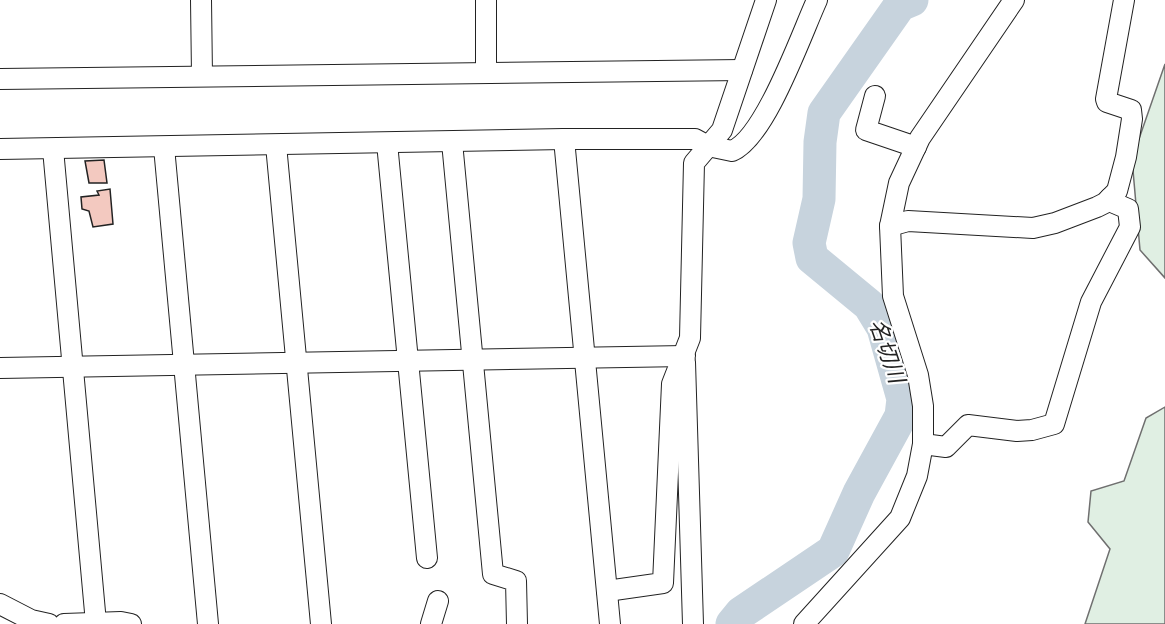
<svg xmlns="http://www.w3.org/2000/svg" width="1165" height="624" font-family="Helvetica,'Noto Sans JP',sans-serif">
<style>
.green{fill:#e0efe3;stroke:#6f6f6f;stroke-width:1.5}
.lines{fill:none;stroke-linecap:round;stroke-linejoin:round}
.river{stroke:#c7d3dd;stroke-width:33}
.building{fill:#f3c9c0;stroke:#222;stroke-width:1.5}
.minor-casing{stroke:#222;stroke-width:22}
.minor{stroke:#fff;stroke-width:20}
.labels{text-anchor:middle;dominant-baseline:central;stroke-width:4.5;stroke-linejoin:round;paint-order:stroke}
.water-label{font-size:22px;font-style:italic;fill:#222;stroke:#fff}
</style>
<rect width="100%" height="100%" fill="#fff"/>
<g class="green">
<polygon points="1165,64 1165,278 1140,250 1132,159"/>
<polygon points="1165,407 1165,624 1085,624 1110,549 1088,522 1091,491 1124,481 1146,418"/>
</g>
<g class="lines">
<polyline class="river" points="732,624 741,613 833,551 859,493 901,416 903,399 883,328 869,305 812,258 809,243 819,199 820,142 824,113 900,5 912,0"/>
</g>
<g class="building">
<polygon points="104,160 107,183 89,183 85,161"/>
<polygon points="110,189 113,224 93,227 89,211 82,209 81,197 99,195 97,191"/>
</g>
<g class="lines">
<g class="minor-casing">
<g id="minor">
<polyline points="201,0 202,75"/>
<polyline points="486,73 486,0"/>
<polyline points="0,79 742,70"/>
<polyline points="875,96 866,130 916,147"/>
<polyline points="564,139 610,624"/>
<polyline points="452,142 493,574 516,581 517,624"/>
<polyline points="387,143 427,558"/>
<polyline points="276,145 321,624"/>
<polyline points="164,147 208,624"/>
<path d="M0 149 564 139H695L708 146 732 151C765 138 801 35 817 0"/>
<polyline points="53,149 96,623"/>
<polyline points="890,226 908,221 1033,228 1055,223 1097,207 1105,203 1117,191 1126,157 1132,119 1131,110 1107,102 1106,99 1124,0"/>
<polyline points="685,362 693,624"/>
<polyline points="0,368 685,356"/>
<polyline points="923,444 946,447 968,425 1017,431 1032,430 1054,424 1091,302 1130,227 1128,209 1114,203 1110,198"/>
<polyline points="607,591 663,583 672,384 690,338 694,163 722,130 766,0"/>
<polyline points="0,604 31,620 49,624"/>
<polyline points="64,624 121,622 131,624"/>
<polyline points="431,624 438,601"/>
<polyline points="804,624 900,518 917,476 923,444 923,406 918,375 893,296 890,226 899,183 920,138 1014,0"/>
</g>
</g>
<use href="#minor" class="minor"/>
</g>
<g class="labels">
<g class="water-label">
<text transform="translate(887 351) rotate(71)">名切川</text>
</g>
</g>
</svg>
